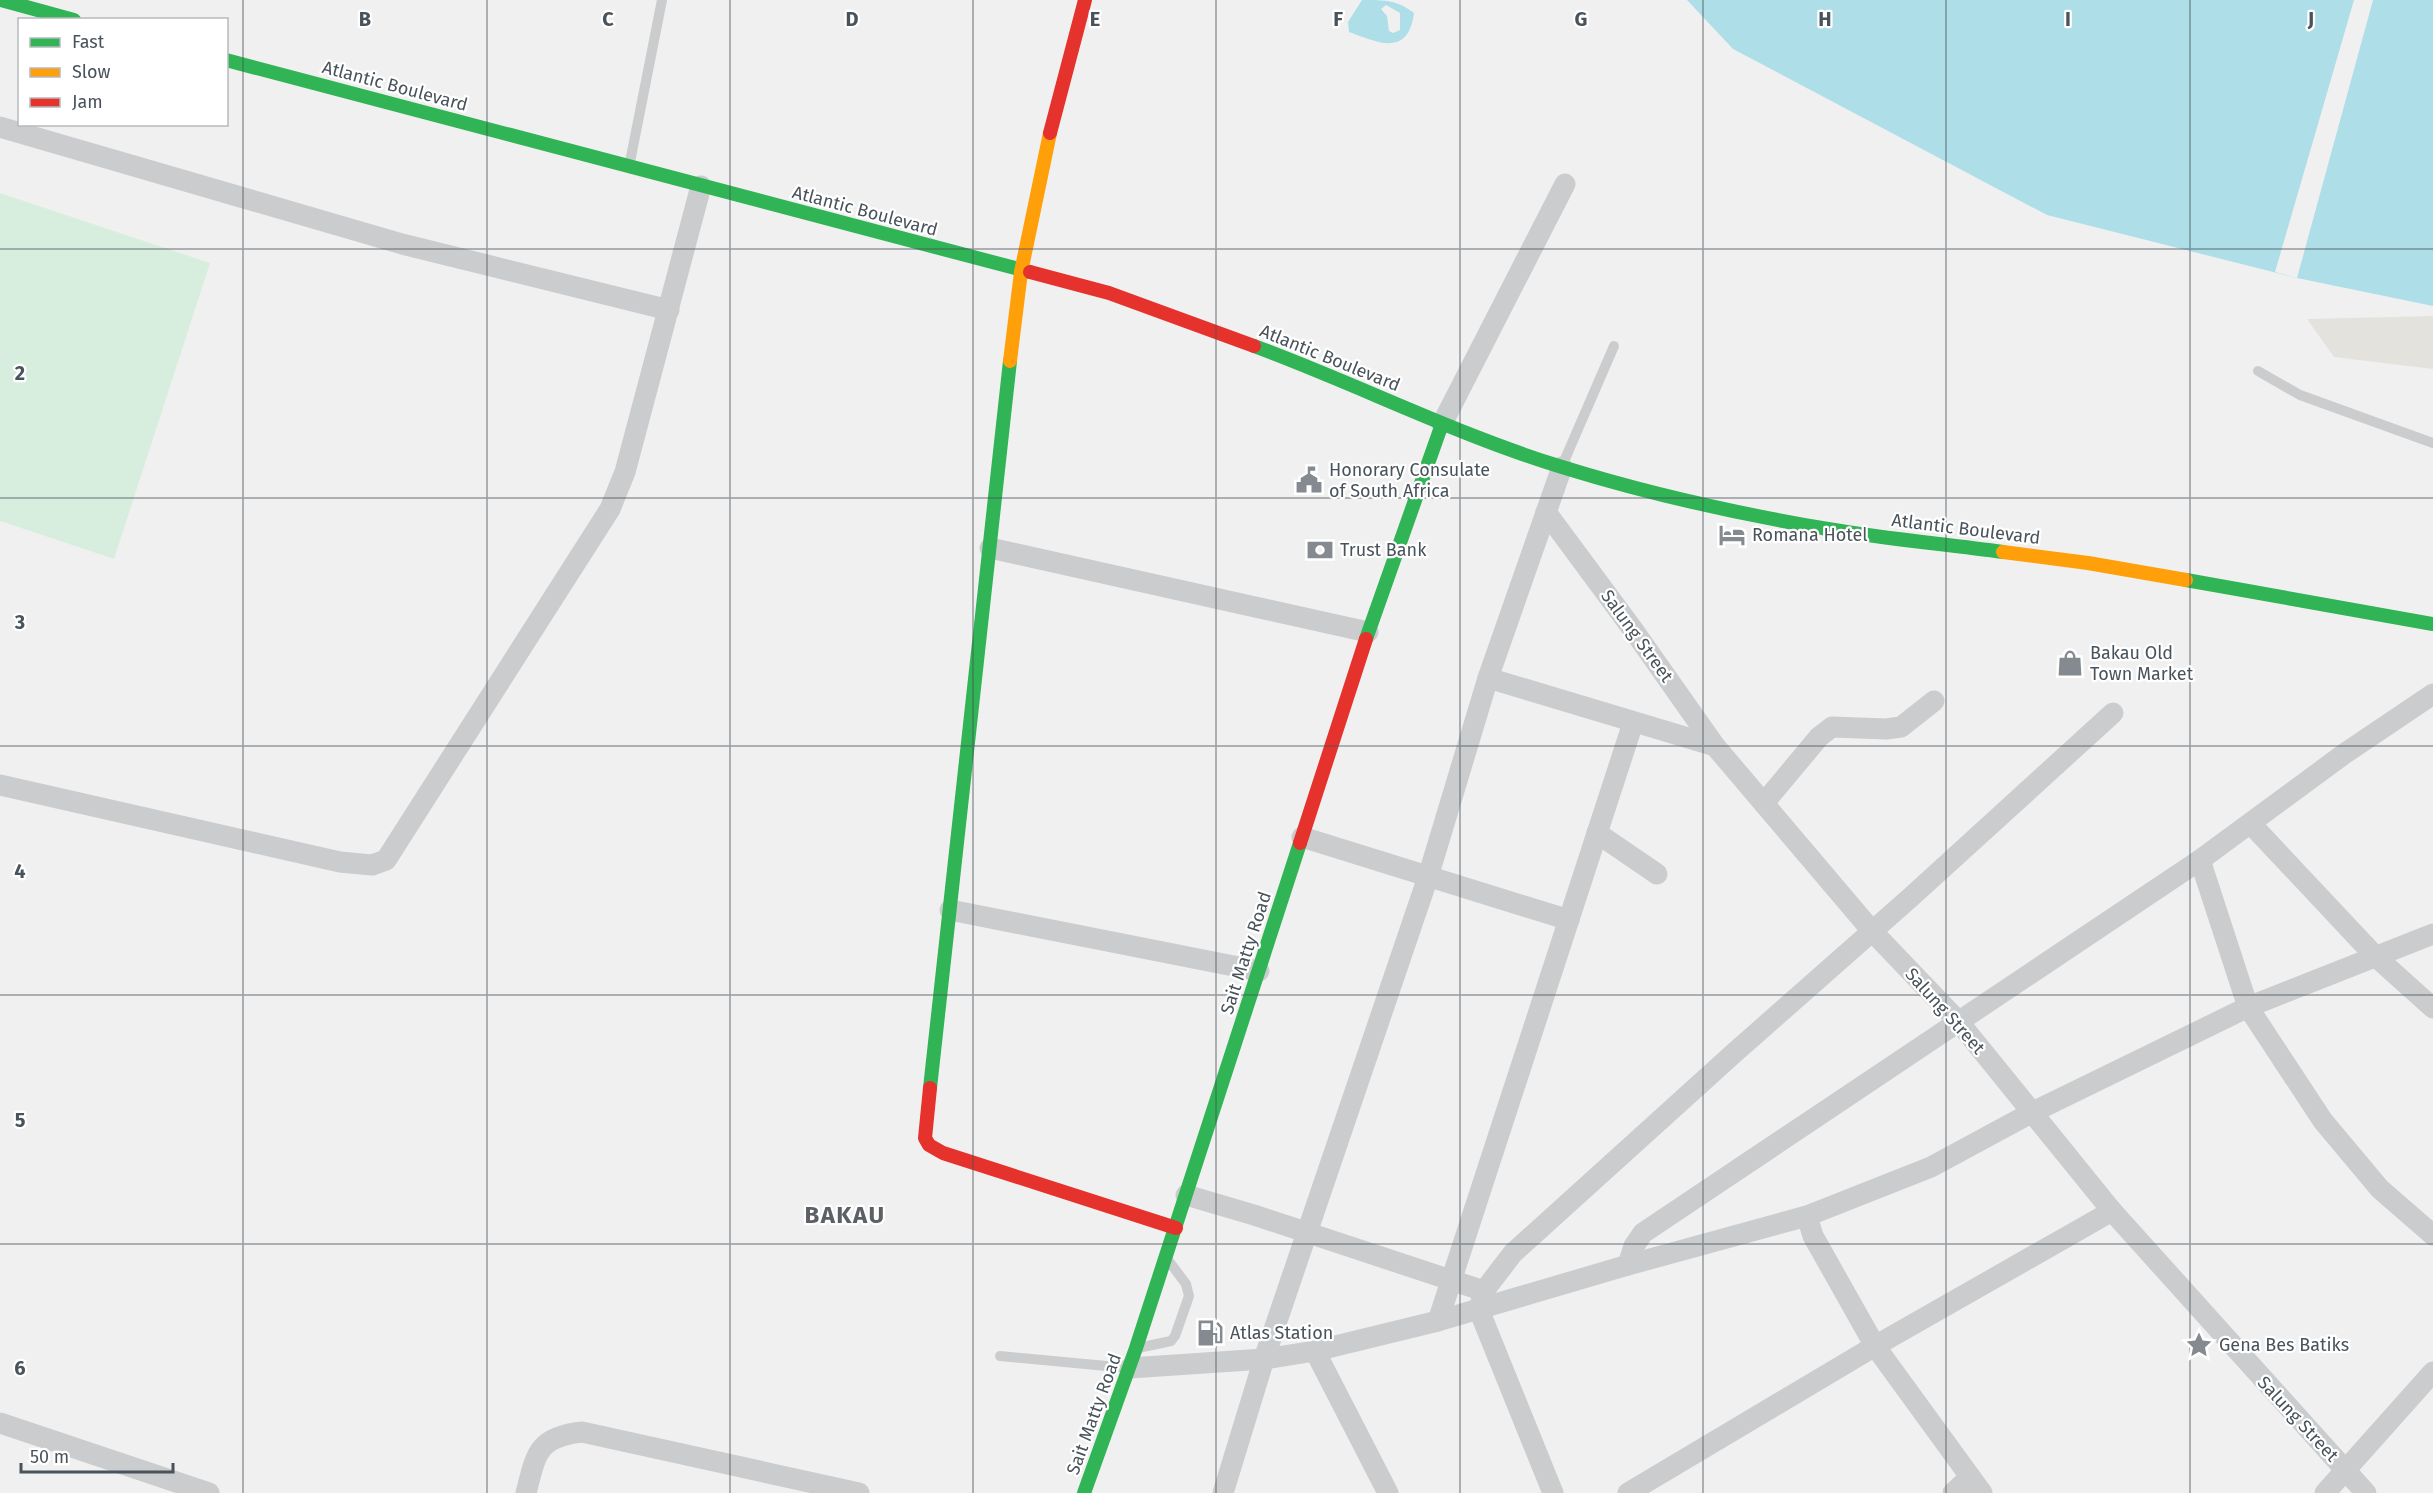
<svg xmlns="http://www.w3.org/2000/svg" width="2433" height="1493" font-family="'Fira Sans',sans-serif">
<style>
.green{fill:#d7eede}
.sand{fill:#e4e2dd}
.water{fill:#aedee8;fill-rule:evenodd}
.pier{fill:#f1f0f0}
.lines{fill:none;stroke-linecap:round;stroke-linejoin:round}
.lane{stroke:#cbccce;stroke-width:10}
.street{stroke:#cbccce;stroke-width:21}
.fast{stroke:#30b455;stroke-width:14}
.slow{stroke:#ff9f0a;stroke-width:14}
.jam{stroke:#e5322d;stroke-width:14}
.grid{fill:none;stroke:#49535b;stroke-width:1.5;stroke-opacity:0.55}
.labels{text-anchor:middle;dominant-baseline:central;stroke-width:4.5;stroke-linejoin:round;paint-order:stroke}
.street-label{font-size:18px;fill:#49535b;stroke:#fff}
.poi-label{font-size:18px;fill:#49535b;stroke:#fff;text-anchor:start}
.district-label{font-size:24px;font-weight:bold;letter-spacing:1.5px;fill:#5c6064;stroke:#fff}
.grid-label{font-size:20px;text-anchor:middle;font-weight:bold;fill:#49535b;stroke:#fff;stroke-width:4.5;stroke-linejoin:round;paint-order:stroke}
</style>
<rect width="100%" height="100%" fill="#f1f0f0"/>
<polygon class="green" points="0,193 210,263 114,559 0,521"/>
<polygon class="sand" points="2433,316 2433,369 2334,357 2307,319"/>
<g class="water">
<path d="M1362 0C1386 0 1397 0 1414 13 1408 57 1379 43 1349 32L1348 22ZM1386 5 1400 13V30L1393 33 1389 31 1387 16 1381 9Z"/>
<polygon points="1687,0 2433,0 2433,306 2297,278 2047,215 1733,49"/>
</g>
<polygon class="pier" points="2354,0 2373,0 2297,278 2275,272"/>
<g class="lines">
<g class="lane">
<polyline points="629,167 662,0"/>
<polyline points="2258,371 2300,395 2433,443"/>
<polyline points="1562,466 1614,346"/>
<polyline points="1138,1348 1171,1341 1175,1336 1189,1296 1186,1284 1168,1260"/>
<polyline points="1000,1356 1128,1368"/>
</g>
<g class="street">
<polyline points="0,127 402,244 669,310"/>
<polyline points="1442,424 1565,184"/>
<polyline points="1546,512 1634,631 1715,746 1872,931 1958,1021 2112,1211 2366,1493"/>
<polyline points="990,548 1368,632"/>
<polyline points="1488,678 1715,746"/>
<polyline points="0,785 340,862 372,865 386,860 610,509 625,472 701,186"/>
<polyline points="1764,803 1819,737 1832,727 1886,729 1901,727 1934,701"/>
<polyline points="2251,824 2375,956 2433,1008"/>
<polyline points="1597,833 1657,874"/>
<polyline points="1302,837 1569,920"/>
<polyline points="2200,860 2248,1007 2323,1121 2380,1189 2433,1235"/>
<polyline points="950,910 1259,971"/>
<polyline points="1186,1195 1254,1215 1484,1291"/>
<polyline points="1807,1216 1813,1236 1875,1346 1982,1493"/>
<polyline points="1628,1265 1634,1246 1643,1233 2200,860 2344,754 2433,694"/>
<polyline points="1438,1321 1633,723"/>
<polyline points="1315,1351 1388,1493"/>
<polyline points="1130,1368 1264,1359 1315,1351 1438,1321 1628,1265 1807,1216 1931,1167 2031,1113 2248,1007 2433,934"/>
<polyline points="0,1423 209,1493"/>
<path d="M526 1493C536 1454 537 1437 582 1432L859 1493"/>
<polyline points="1223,1493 1264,1359 1428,877 1488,678 1562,467"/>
<polyline points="1553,1493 1479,1310 1484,1291 1513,1253 1733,1054 1911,897 2113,713"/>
<polyline points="1628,1493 1875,1346 2112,1211"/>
<polyline points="1953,1493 1970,1477"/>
<polyline points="2325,1493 2433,1372"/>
</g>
<g class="fast">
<polyline points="1,0 74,20"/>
<polyline points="226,60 1030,272"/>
<path d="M1254 346C1357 384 1457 435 1562 467 1649 494 1739 514 1828 529 1886 539 1945 544 2003 552"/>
<polyline points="2186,580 2433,624"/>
<polyline points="1366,639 1442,424"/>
<polyline points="930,1088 1010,361"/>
<polyline points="1084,1493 1136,1348 1300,843"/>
</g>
<g class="slow">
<polyline points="1010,361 1021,272 1050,133"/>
<polyline points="2003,552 2088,563 2186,580"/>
</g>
<g class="jam">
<polyline points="1050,133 1085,0"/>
<polyline points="1030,272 1109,293 1254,346"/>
<polyline points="1300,843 1366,639"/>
<polyline points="930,1088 925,1138 929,1145 943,1153 1176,1228"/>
</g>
</g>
<path class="grid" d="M243 0V1493M487 0V1493M730 0V1493M973 0V1493M1216 0V1493M1460 0V1493M1703 0V1493M1946 0V1493M2190 0V1493M0 249H2433M0 498H2433M0 746H2433M0 995H2433M0 1244H2433"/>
<defs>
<g id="civic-bare" transform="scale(2.07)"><path d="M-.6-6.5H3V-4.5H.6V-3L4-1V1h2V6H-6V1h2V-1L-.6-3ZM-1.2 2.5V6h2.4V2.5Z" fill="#848a8f" stroke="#fff" stroke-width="2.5" paint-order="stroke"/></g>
<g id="hotel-bare" transform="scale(2.07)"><path d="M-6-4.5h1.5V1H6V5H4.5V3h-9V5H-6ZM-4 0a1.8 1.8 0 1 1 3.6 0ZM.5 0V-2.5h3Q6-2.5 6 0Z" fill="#848a8f" stroke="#fff" stroke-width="2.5" paint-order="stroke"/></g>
<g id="bank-bare" transform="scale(2.07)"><path d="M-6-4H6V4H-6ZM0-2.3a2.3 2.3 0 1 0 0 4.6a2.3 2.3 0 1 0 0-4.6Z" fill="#848a8f" stroke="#fff" stroke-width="2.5" paint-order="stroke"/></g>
<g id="shop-bare" transform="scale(2.07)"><path d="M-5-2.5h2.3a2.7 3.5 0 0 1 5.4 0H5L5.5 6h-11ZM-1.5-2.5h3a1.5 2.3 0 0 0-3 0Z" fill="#848a8f" stroke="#fff" stroke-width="2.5" paint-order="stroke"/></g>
<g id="fuel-bare" transform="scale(2.07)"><path d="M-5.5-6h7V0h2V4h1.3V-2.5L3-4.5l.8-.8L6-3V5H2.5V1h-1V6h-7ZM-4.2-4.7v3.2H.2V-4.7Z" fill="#848a8f" stroke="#fff" stroke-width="2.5" paint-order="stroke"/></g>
<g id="sight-bare" transform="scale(2.07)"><path d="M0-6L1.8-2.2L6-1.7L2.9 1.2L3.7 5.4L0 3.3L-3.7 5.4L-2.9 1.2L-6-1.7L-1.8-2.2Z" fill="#848a8f" stroke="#fff" stroke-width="2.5" paint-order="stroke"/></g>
</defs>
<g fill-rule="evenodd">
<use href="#civic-bare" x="1309" y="480"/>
<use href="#hotel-bare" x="1732" y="535"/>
<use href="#bank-bare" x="1320" y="550"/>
<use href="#shop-bare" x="2070" y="663"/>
<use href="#fuel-bare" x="1210" y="1333"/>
<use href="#sight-bare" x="2199" y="1345"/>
</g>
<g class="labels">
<g class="street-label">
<text transform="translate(395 86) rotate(15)">Atlantic Boulevard</text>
<text transform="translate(865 211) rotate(15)">Atlantic Boulevard</text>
<text transform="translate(1330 358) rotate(22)">Atlantic Boulevard</text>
<text transform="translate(1966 529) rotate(7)">Atlantic Boulevard</text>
<text transform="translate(1637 636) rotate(54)">Salung Street</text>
<text transform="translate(1246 953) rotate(-72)">Sait Matty Road</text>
<text transform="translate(1945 1011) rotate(48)">Salung Street</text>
<text transform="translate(1094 1414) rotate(-70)">Sait Matty Road</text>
<text transform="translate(2298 1419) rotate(47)">Salung Street</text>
</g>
<g class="poi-label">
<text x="1329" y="470">Honorary Consulate<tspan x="1329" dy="21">of South Africa</tspan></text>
<text x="1752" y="535">Romana Hotel</text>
<text x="1340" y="550">Trust Bank</text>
<text x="2090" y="653">Bakau Old<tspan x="2090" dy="21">Town Market</tspan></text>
<text x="1230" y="1333">Atlas Station</text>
<text x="2219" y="1345">Gena Bes Batiks</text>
</g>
<g class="district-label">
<text x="845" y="1215">BAKAU</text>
</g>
</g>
<g class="grid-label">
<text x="365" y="26">B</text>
<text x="608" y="26">C</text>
<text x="852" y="26">D</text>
<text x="1095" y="26">E</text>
<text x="1338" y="26">F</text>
<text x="1581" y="26">G</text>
<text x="1825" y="26">H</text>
<text x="2068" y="26">I</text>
<text x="2311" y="26">J</text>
<text x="20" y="380">2</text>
<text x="20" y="629">3</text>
<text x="20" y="878">4</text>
<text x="20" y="1127">5</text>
<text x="20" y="1375">6</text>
</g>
<rect x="18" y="18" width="210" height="108" fill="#ffffff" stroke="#b6babd" stroke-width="1.5"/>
<rect x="30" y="38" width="30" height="9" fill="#30b455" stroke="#b6babd" stroke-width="1.5"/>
<text x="72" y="48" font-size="18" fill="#49535b">Fast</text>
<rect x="30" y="68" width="30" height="9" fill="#ff9f0a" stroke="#b6babd" stroke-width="1.5"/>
<text x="72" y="78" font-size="18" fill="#49535b">Slow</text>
<rect x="30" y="98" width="30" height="9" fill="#e5322d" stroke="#b6babd" stroke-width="1.5"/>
<text x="72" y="108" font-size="18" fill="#49535b">Jam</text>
<path d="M21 1463v9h152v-9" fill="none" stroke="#49535b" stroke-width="3"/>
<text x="30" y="1463" font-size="18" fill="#49535b" stroke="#ffffff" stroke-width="4.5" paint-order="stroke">50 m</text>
</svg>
